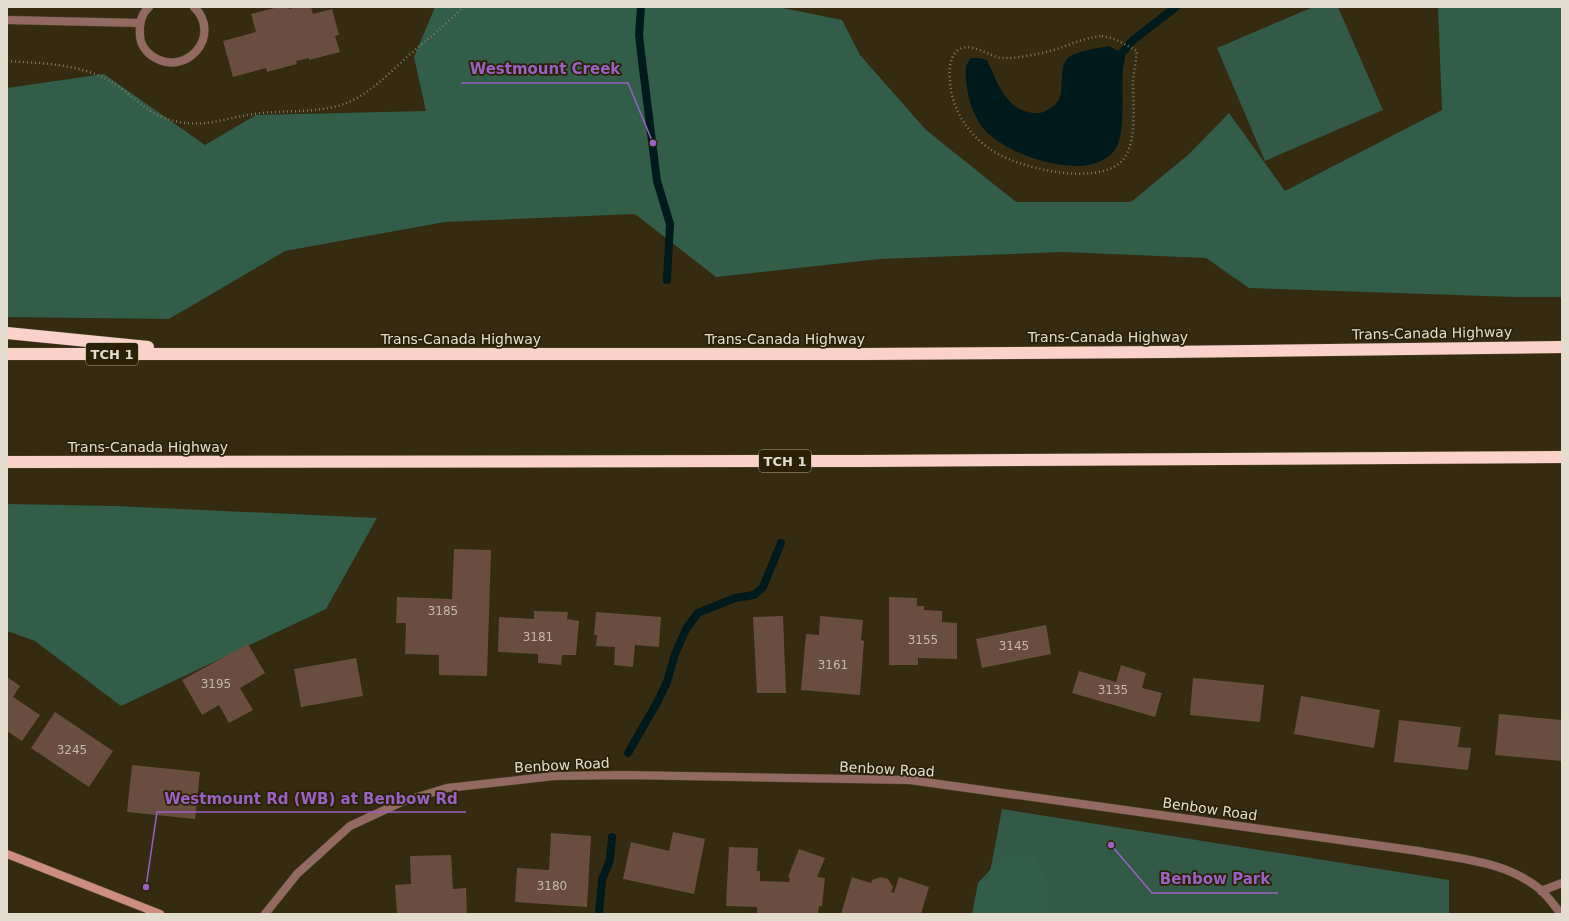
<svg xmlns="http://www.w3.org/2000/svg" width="1569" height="921" font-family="'DejaVu Sans',sans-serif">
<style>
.green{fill:#335947}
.forest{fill:#315d49}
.water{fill:#00191a}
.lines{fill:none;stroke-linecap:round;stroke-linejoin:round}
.stream{stroke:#00191a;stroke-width:8}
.building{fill:#694e40}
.street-casing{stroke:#50472f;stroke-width:9}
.secondary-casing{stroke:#50472f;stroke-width:9}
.highway-casing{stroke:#50472f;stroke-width:13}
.path{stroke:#817964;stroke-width:2.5;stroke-dasharray:1 3;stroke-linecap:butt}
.street{stroke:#926a61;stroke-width:8}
.secondary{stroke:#cd8d7f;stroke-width:8}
.highway{stroke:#fbd2c9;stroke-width:12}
.labels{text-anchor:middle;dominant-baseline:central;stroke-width:3.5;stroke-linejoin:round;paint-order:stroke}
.number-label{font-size:12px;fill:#c4b9aa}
.shield{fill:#2a2107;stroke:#aba592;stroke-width:1}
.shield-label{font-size:13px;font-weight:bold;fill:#e2ddce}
.street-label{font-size:14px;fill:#e2ddce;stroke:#2a2107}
.leader{fill:none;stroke:#9a61c4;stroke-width:1.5}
.callout-dot{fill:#9a61c4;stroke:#2a2107;stroke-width:1.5}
.callout-label{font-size:15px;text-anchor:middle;font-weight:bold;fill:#9a61c4;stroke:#2a2107;stroke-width:3.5;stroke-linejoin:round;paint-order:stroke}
</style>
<rect width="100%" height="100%" fill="#342b11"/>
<g class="green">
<polygon points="1313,7 1338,7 1383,110 1265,161 1217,48"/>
<polygon points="1002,809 1449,880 1449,914 982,914"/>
</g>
<g class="forest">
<polygon points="435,7 778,7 842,20 860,55 926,130 1016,202 1131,202 1188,155 1229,113 1285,191 1442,110 1438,7 1562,7 1562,297 1516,297 1249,288 1206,258 1063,252 880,259 716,277 635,214 445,222 285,251 169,319 7,317 7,88 104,74 205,145 256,115 426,111 414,57"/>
<polygon points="7,504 115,506 377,518 326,609 121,706 35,641 7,631"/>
<polygon points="1032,855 1047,875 1048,914 972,914 978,883 1002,857"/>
</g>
<path class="water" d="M1109 46 1125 55C1125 60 1123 65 1123 70 1121 90 1126 131 1116 148 1093 186 1005 156 983 128 975 118 968 100 967 87 965 76 964 66 971 58H978L987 60C998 84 1008 115 1039 113 1046 112 1055 106 1059 100 1064 88 1059 66 1068 58 1075 51 1099 48 1109 46Z"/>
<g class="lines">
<g class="stream">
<polyline points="641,7 639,35 642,61 657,181 670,224 667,280"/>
<polyline points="1122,53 1133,40 1176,7"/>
<polyline points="628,753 658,701 667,682 675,654 686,629 698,613 735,598 754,595 763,587 781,543"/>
<polyline points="599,914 602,880 610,860 612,837"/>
</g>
</g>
<g class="building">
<polygon points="278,7 289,7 289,9 298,7 311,7 313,14 332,9 339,35 335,36 340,52 309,60 309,58 296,61 297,64 267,72 266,68 233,77 223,41 256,32 251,14"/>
<polygon points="454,549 491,550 487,676 439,675 439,655 405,654 406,623 396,623 397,597 452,599"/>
<polygon points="889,597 917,598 917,606 924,606 924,610 942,611 942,622 957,623 957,659 918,658 918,665 889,665"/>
<polygon points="534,611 568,612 567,619 579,621 576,655 562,655 561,665 538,663 538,654 498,652 499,617 534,619"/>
<polygon points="596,612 661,617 659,647 635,645 633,667 614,665 615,647 596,646 597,635 594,635"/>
<polygon points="783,616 786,693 757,693 753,617"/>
<polygon points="820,616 863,620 861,640 864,641 860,695 801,690 806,634 819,635"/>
<polygon points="1046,625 1051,654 982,668 976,639"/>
<polygon points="248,644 265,673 240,688 253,710 229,723 219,705 202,715 182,680"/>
<polygon points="356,658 363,696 301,707 294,669"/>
<polygon points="1121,665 1146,673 1142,688 1162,693 1155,717 1072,693 1079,671 1116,682"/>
<polygon points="7,677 20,686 13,697 40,715 22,741 7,731"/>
<polygon points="1193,678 1264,685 1260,722 1190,715"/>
<polygon points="1301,696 1380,710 1374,748 1294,734"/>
<polygon points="55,712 113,751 89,787 31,748"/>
<polygon points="1499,714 1562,720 1562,761 1495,755"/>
<polygon points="1399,720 1461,727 1458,747 1471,748 1468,770 1394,762"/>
<polygon points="132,765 200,772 195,819 127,812"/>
<polygon points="673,832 705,839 694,894 623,879 631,842 669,851"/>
<polygon points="551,833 591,836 587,907 515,902 517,868 549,870"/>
<polygon points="729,847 758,848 757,871 760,871 760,881 789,882 790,878 788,877 799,849 825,858 817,877 825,878 822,906 819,906 818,914 757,914 757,907 726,906"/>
<polygon points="451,855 453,889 466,888 467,914 397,914 395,885 411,884 410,856"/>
<polygon points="852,877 871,883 872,880 881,877 888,879 893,887 891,892 894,893 899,877 929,887 921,914 841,914"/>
</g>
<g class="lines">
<g class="street-casing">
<g id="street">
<path d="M149 7C141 14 139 24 140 35 140 43 145 51 152 56 186 79 223 35 194 7"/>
<polyline points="7,20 140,23"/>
<polyline points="1541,891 1562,883"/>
<path d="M265 914 297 874 350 826 404 801 447 788 554 776 625 775 910 780 1418 851C1461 859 1506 861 1541 890 1548 897 1555 906 1561 914"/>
</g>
</g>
<g class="secondary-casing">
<polyline id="secondary" points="7,854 160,914"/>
</g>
<g class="highway-casing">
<g id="highway">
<polyline points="7,333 148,347"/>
<polyline points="7,354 864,354 1164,352 1562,347"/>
<polyline points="7,462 860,461 1562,457"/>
</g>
</g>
<g class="path">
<path d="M1102 36 1115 39 1137 51C1136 61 1134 71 1133 81 1133 103 1138 143 1122 161 1097 187 1016 168 990 149 968 134 951 108 950 81 949 72 949 59 956 52 969 39 989 57 1002 58 1014 59 1039 54 1050 51 1069 46 1081 38 1102 36Z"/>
<path d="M7 61C41 63 80 64 110 81 128 91 143 110 162 117 199 131 219 119 254 114 282 110 311 113 338 106 366 98 386 76 407 57 426 40 445 26 463 7"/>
</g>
<use href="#street" class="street"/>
<use href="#secondary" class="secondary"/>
<use href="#highway" class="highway"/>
</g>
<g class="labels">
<g class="number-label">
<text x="443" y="611">3185</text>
<text x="538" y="637">3181</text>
<text x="923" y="640">3155</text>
<text x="1014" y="646">3145</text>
<text x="833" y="665">3161</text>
<text x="216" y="684">3195</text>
<text x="1113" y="690">3135</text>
<text x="72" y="750">3245</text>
<text x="552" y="886">3180</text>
</g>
<g class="shield">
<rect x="86" y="343" width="52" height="22" rx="3"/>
<rect x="759" y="450" width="52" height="22" rx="3"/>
</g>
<g class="shield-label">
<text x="112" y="354">TCH 1</text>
<text x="785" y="461">TCH 1</text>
</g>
<g class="street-label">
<text transform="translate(1432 333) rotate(-1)">Trans-Canada Highway</text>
<text x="1108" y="337">Trans-Canada Highway</text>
<text x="461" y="339">Trans-Canada Highway</text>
<text x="785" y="339">Trans-Canada Highway</text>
<text x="148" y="447">Trans-Canada Highway</text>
<text transform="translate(562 765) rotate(-3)">Benbow Road</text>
<text transform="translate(887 769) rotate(3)">Benbow Road</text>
<text transform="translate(1210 809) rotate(8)">Benbow Road</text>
</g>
</g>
<path class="leader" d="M653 143L628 83H461M146 887L157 812H466M1111 845L1152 893H1278"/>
<g class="callout-dot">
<circle cx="653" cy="143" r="4"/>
<circle cx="146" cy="887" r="4"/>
<circle cx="1111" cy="845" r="4"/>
</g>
<g class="callout-label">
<text x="545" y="74">Westmount Creek</text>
<text x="311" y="804">Westmount Rd (WB) at Benbow Rd</text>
<text x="1215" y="884">Benbow Park</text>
</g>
<rect width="1569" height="921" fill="none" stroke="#e2ddce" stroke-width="16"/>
</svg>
